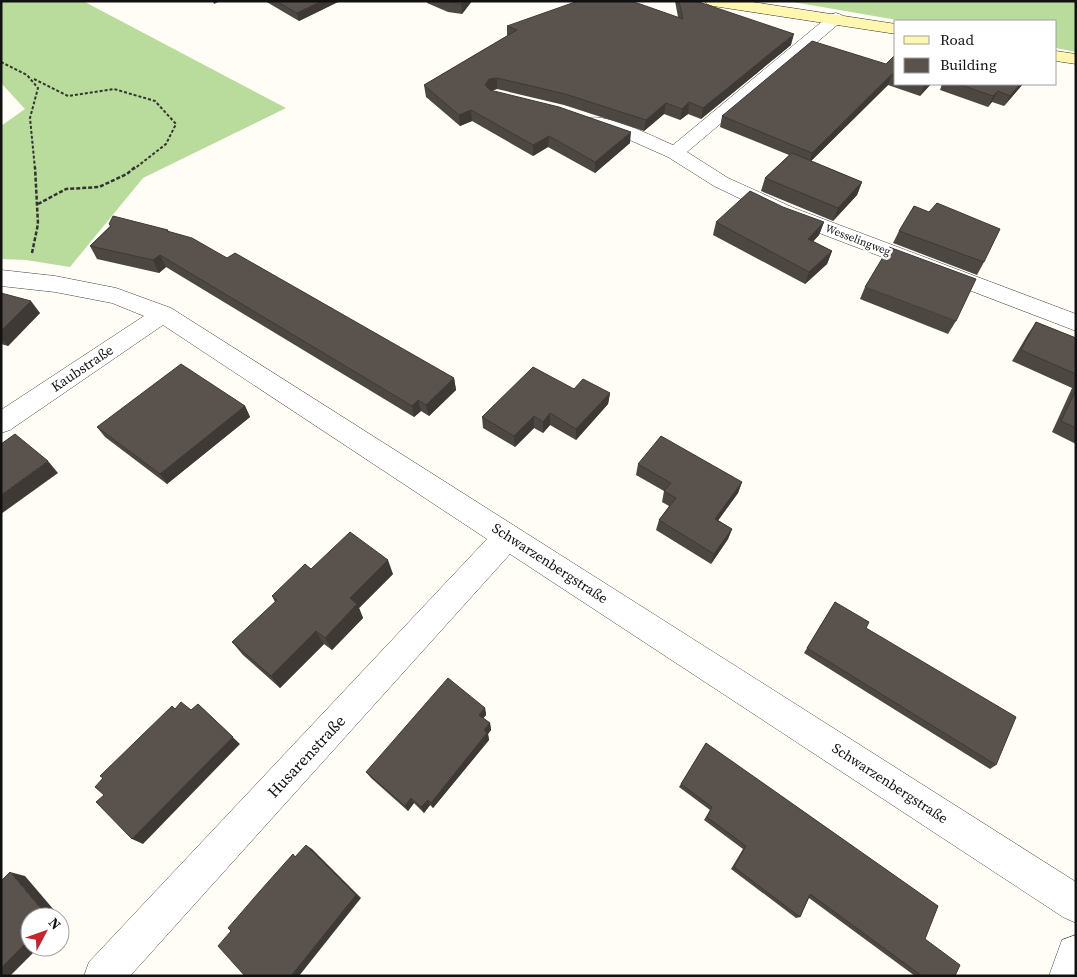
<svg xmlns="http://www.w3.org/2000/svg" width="1077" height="977" font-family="'Source Serif 4',serif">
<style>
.forest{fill:#b9dc9c}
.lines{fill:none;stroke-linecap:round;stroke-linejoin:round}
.minor-casing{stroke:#444;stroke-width:1}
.secondary-casing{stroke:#333;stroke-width:1}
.path-far1{stroke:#333;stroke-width:2;stroke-dasharray:3 2;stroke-linecap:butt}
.path{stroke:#333;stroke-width:2.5;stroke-dasharray:4 2;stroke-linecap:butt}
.minor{fill:#fff;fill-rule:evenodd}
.secondary{fill:#fff6b0;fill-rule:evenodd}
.wall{fill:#4d4742}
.shaded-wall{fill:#3f3936}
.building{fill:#5a524d;stroke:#3f3936}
.labels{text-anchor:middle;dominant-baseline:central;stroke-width:5;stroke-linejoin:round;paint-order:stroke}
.far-street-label{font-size:11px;fill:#111;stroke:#fff}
.street-label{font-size:14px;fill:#111;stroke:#fff}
.near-street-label{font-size:16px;fill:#111;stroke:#fff}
</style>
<rect width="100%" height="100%" fill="#fffdf5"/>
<g class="forest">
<polygon points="1,1 83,1 286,108 143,178 70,267 26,260 1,259 1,126 25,109 1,83"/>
<polygon points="787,1 1076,1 1076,52 1056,48 1056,21 903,21"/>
</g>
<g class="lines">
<g class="minor-casing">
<g id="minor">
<path d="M836 13 842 15 844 18 842 21 687 152 728 178 794 208 1076 314V331L780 218 714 186 668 157 623 137 588 126 586 122 588 118C607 113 654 137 673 145L830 15Z"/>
<polygon points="1,270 55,276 116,288 171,308 1076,882 1076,923 1063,917 510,554 130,976 84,976 89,962 487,539 163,325 10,430 1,433 1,410 144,316 112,303 55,292 1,286"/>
<polygon points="1076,935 1076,976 1049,976 1062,940"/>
</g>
</g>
<g class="secondary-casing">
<g id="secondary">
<polygon points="705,1 746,1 896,24 896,34 713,6 707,4"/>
<polygon points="1056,51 1076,54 1076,64 1056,61"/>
</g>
</g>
<g class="path-far1">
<polyline points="1,62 27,75 38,88 30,118 35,169"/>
<polyline points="34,79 68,96 114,89 155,101 176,124 166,144 134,169"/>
</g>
<g class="path">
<polyline points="38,204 66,189 99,187 127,174 135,167"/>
<polyline points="32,253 38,224 35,167"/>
</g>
<use href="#minor" class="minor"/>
<use href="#secondary" class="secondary"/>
</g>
<g class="wall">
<polygon points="265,1 340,1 299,21"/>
<polygon points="427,1 472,1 462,14 448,12 427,3"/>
<polygon points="675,1 696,1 791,45 701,119 688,114 680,120 664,114 644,131 564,105 497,89 491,91 630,143 595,173 548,147 533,156 472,121 460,126 426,97 424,85 507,36 507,26 678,17"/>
<polygon points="896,54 896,84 931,84 920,96 888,85 811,161 862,182 857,195 833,221 761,191 765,178 789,155 720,127 722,116 886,64"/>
<polygon points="941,84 1023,84 1004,106 992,102 988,107 940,90 942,84"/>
<polygon points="929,212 984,262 977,275 893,243 899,231"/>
<polygon points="716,222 824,222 819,235 813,241 832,251 827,264 805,284 713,235"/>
<polygon points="109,224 168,230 169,232 227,258 454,378 456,390 429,416 421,411 414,417 166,267 159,273 97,259 90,246 110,226"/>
<polygon points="865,287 956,321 948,334 860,299"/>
<polygon points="1,293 40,313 8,346 1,344"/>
<polygon points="1036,322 1076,338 1076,444 1052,432 1072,388 1012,361 1028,334"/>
<polygon points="574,389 610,393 608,404 576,440 550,425 543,433 534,428 515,447 483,428 482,417"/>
<polygon points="245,406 250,417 167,484 105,437 97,427"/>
<polygon points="638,464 742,482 738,493 718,520 732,529 728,539 711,564 656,530 659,520 669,506 662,502 664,491 636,475"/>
<polygon points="311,569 393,574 359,608 363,618 332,650 324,644 280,688 243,655 232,642 275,602 272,596"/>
<polygon points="835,602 866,628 996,765 990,769 804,653"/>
<polygon points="485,708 486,715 483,718 490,723 491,730 488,734 489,740 433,808 430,805 424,813 414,803 408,811 371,778 366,772"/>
<polygon points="706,743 925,939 955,976 915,976 809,898 800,917 796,918 731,869 743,849 704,820 710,810 679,787"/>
</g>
<g class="shaded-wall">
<polygon points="213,1 220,1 214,4"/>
<polygon points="322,1 340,1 299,21 297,13"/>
<polygon points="463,1 472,1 462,14 461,4"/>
<polygon points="794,34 791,45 701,119 703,108"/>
<polygon points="892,74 888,85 809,163 812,153"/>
<polygon points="497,78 497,89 490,91 485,85 489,79"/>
<polygon points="926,84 931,84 920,96 924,86"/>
<polygon points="1020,84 1023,84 1004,106 1010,96"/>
<polygon points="998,91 992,102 988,107 993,96"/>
<polygon points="689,102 688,114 680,120 682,109"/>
<polygon points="666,103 664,114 644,131 646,120"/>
<polygon points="471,110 472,121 460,126 459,115"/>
<polygon points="631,132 630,143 595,173 595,162"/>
<polygon points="549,136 548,147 533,156 533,145"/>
<polygon points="862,182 857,195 833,221 838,208"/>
<polygon points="824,222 819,235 804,252 808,239"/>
<polygon points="832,251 827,264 805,284 809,272"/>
<polygon points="160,255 166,267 159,273 153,260"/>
<polygon points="31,301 40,313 8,346 1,338 1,331"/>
<polygon points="454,378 456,390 429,416 426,405"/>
<polygon points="610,393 608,404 576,440 576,429"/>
<polygon points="418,400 421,411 414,417 412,406"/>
<polygon points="245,406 250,417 167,484 160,474"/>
<polygon points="550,413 550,425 543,433 543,422"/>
<polygon points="534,416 534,428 515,447 514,436"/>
<polygon points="48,461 58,473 1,514 1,495"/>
<polygon points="742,482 738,493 712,529 715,519"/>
<polygon points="732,529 728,539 711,564 714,554"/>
<polygon points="388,560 393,574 359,608 363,618 332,650 325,638 350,598"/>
<polygon points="316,631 324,644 280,688 271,676"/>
<polygon points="198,704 240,744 143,844 132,839"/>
<polygon points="485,708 486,715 480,722 479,715"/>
<polygon points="490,723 491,730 488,734 489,740 433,808 431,803"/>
<polygon points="411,798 414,803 408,811 405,806"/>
<polygon points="428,800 430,805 424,813 421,807"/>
<polygon points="306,845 312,849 361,898 299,976 291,976"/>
<polygon points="10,872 25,876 60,917 48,917"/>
<polygon points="60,918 64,922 60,926"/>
<polygon points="30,939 30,947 39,947 10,976 1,976 1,968"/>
</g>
<g class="building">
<polygon points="276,1 322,1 297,13"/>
<polygon points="445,1 463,1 461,4"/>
<polygon points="578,1 630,1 640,4 683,19 679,1 696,1 794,34 703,108 689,102 682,109 666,103 646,120 565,94 497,78 489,79 485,85 490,90 559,107 631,132 595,162 549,136 533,145 471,110 459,115 424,85 517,30 507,26"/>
<polygon points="812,41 886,64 896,54 896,76 892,74 812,153 722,116"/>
<polygon points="958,84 1020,84 1010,96 998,91 993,96"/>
<polygon points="792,153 862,182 838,208 765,178"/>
<polygon points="750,191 783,207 824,222 808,239 832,251 809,272 716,222"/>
<polygon points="937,203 1000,229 984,262 899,231 914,206 929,212"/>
<polygon points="113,216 168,230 167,231 192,238 227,258 235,253 454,378 426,405 418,400 412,406 160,255 153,260 90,246 111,226 109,224"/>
<polygon points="889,247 976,279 956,321 865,287"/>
<polygon points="1,293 31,301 1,331"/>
<polygon points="1036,322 1076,338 1076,374 1021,350"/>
<polygon points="181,364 245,406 160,474 97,427"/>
<polygon points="533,367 574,389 583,379 610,393 576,429 550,413 543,422 534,416 514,436 482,417"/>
<polygon points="1076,390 1076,428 1061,421"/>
<polygon points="15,434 48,461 1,495 1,444"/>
<polygon points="661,436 742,482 715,519 732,529 714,554 659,520 676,498 664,491 671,483 638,464"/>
<polygon points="350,532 388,560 350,598 357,604 325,638 316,631 271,676 232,642 277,600 272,596 305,564 311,569"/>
<polygon points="835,602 869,622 866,628 1016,717 996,765 807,648"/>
<polygon points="448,678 485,708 479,715 490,723 484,730 487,733 431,803 428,800 421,807 411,798 405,806 366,772"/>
<polygon points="181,702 191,710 198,704 233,737 132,839 96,802 104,795 95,787 103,778 100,776 172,706 175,709"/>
<polygon points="706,743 938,906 925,939 960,965 955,976 922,976 810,894 800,917 734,867 746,846 707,817 712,807 681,784"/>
<polygon points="306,845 356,895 291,976 245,976 218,946 231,931 228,928 260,891 293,854 295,857"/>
<polygon points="10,872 48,917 30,917 30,939 1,968 1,881"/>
</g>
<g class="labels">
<g class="far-street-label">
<text transform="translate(858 240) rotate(21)">Wesselingweg</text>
</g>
<g class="street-label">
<text transform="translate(82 368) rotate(-34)">Kaubstraße</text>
<text transform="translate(550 563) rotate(33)">Schwarzenbergstraße</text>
<text transform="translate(890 783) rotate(33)">Schwarzenbergstraße</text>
</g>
<g class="near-street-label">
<text transform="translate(306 756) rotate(-47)">Husarenstraße</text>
</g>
</g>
<rect width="1077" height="977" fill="none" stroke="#111111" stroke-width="5"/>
<rect x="894" y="20" width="162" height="65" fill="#ffffff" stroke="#a0a0a0"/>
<rect x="904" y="36" width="25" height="8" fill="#fff6b0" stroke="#a0a0a0"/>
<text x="940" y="45" font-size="15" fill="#111111">Road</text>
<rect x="904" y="58" width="25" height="15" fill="#5a524d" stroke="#a0a0a0"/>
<text x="940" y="70" font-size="15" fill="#111111">Building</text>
<g transform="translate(45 932) rotate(49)"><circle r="24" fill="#ffffff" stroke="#a0a0a0"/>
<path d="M0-4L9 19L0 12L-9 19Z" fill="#c4262e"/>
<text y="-8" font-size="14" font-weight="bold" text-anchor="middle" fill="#111111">N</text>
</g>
</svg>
